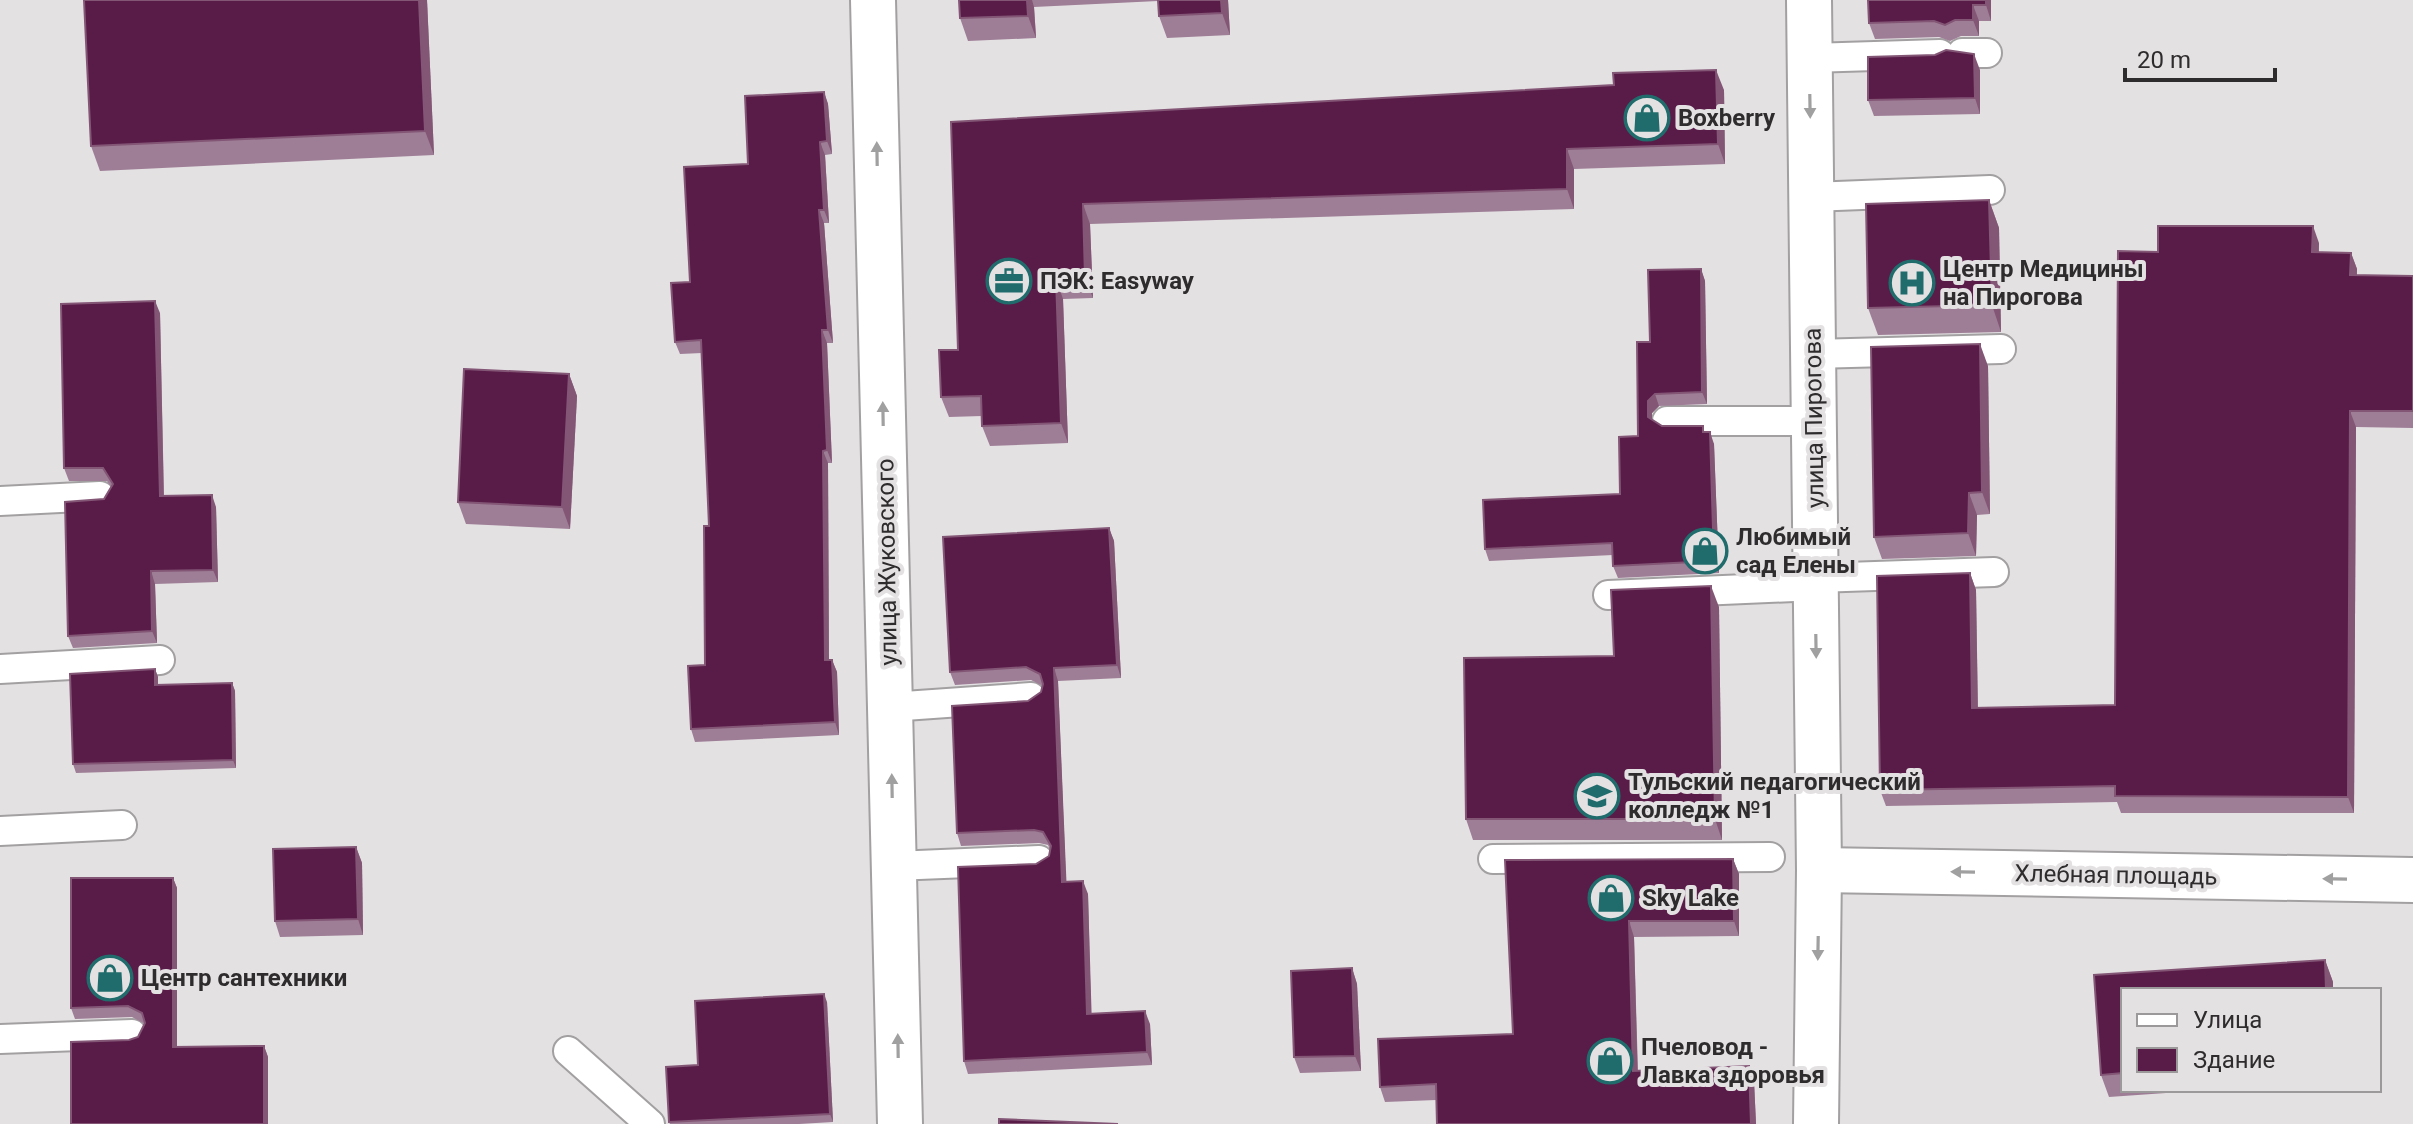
<svg xmlns="http://www.w3.org/2000/svg" width="2413" height="1124" font-family="Roboto,sans-serif">
<style>
.lines{fill:none;stroke-linecap:round;stroke-linejoin:round}
.service-casing{stroke:#a3a0a2;stroke-width:32}
.minor-casing{stroke:#a3a0a2;stroke-width:48}
.service{stroke:#fff;stroke-width:28}
.minor{stroke:#fff;stroke-width:44}
.wall{fill:#9e7e96}
.shaded-wall{fill:#835676}
.building{fill:#591b48;stroke:#835676;stroke-width:2}
.oneway{fill:#a1a0a0}
.labels{text-anchor:middle;dominant-baseline:central;stroke-width:8;stroke-linejoin:round;paint-order:stroke}
.poi-label{font-size:24px;font-weight:bold;fill:#2e2c2d;stroke:#e4e1e3;text-anchor:start}
.street-label{font-size:24px;fill:#2e2c2d;stroke:#e4e1e3}
</style>
<rect width="100%" height="100%" fill="#e4e1e3"/>
<g class="lines">
<g class="service-casing">
<g id="service">
<polyline points="1962,53 1987,53"/>
<polyline points="1810,58 1940,54"/>
<polyline points="1811,197 1990,190"/>
<polyline points="1813,354 2001,349"/>
<polyline points="1667,421 1814,421"/>
<polyline points="0,501 100,496"/>
<polyline points="1816,578 1994,572"/>
<polyline points="1608,595 1816,586"/>
<polyline points="0,669 160,660"/>
<polyline points="890,707 1031,697"/>
<polyline points="0,831 122,825"/>
<polyline points="1493,859 1770,857"/>
<polyline points="894,866 1039,860"/>
<polyline points="0,1039 132,1034"/>
<polyline points="568,1051 650,1124"/>
</g>
</g>
<g class="minor-casing">
<g id="minor">
<polyline points="873,0 900,1124"/>
<polyline points="1809,0 1819,870 1816,1124"/>
<polyline points="1819,870 2413,880"/>
</g>
</g>
<use href="#service" class="service"/>
<use href="#minor" class="minor"/>
</g>
<g class="wall">
<polygon points="84,0 427,0 434,155 100,171 91,146"/>
<polygon points="959,0 1228,0 1230,35 1167,38 1159,16 1158,1 1034,7 1036,38 968,41 960,18"/>
<polygon points="1868,0 1991,0 1991,21 1979,21 1979,36 1961,36 1950,41 1939,37 1875,39 1869,23"/>
<polygon points="1980,70 1980,114 1874,116 1868,100"/>
<polygon points="1724,90 1725,164 1574,169 1574,209 1090,224 1093,298 1063,299 1068,443 990,446 982,426 982,416 949,417 941,397 958,350 951,122"/>
<polygon points="824,92 828,104 832,154 825,155 829,223 824,223 833,343 827,343 832,463 828,463 829,660 832,660 837,672 839,735 695,742 691,729 705,665 709,526 702,353 680,354 675,342 690,282 748,164"/>
<polygon points="1989,200 1999,228 2001,332 1878,335 1868,308"/>
<polygon points="2319,243 2319,252 2351,253 2357,269 2357,275 2413,276 2413,428 2356,427 2354,813 2121,813 2117,802 1886,806 1880,790 1970,573 1976,590 1978,708 2115,705 2158,252"/>
<polygon points="1701,269 1705,281 1707,404 1659,406 1652,413 1652,420 1662,426 1705,432 1714,444 1719,573 1618,578 1613,566 1613,555 1489,561 1485,549 1620,494 1638,436 1650,342"/>
<polygon points="160,313 164,496 216,507 218,582 155,584 157,643 73,648 68,636 104,499 111,487 107,481 69,481 64,468"/>
<polygon points="1988,366 1990,514 1977,515 1976,556 1882,559 1874,537"/>
<polygon points="569,374 577,396 570,529 466,524 458,502"/>
<polygon points="1109,528 1114,541 1121,678 1058,681 1066,881 1088,894 1091,1014 1150,1024 1152,1065 968,1074 964,1061 1036,864 1049,856 1050,850 1048,845 1039,843 961,846 957,833 1028,701 1041,692 1043,686 1031,680 955,685 950,672"/>
<polygon points="1719,607 1722,840 1473,840 1466,819 1614,656"/>
<polygon points="155,669 158,677 158,685 232,683 235,691 236,768 76,773 73,764"/>
<polygon points="356,847 362,863 363,935 280,937 275,921"/>
<polygon points="1733,859 1739,874 1739,936 1634,937 1638,1071 1749,1066 1754,1081 1756,1124 1437,1124 1436,1100 1385,1102 1380,1087 1513,1034 1505,860"/>
<polygon points="173,878 177,888 177,1047 264,1046 268,1057 268,1124 129,1040 138,1037 145,1024 132,1017 75,1019 71,1008"/>
<polygon points="2325,960 2333,982 2333,990 2123,990 2123,1090 2209,1090 2109,1097 2101,1075 2094,975"/>
<polygon points="1352,968 1357,984 1361,1071 1300,1073 1294,1057"/>
<polygon points="827,1002 833,1122 799,1124 670,1124 669,1122 698,1065"/>
</g>
<g class="shaded-wall">
<polygon points="419,0 427,0 434,155 425,131"/>
<polygon points="1027,0 1032,0 1034,7 1036,38 1028,16"/>
<polygon points="1221,0 1228,0 1230,35 1222,13"/>
<polygon points="1986,0 1991,0 1991,21 1986,5"/>
<polygon points="1973,5 1979,21 1979,36 1973,20"/>
<polygon points="1974,54 1980,70 1980,114 1975,98"/>
<polygon points="1716,70 1724,90 1725,164 1718,144"/>
<polygon points="824,92 828,104 832,154 827,141"/>
<polygon points="820,142 825,155 829,223 824,210"/>
<polygon points="1567,149 1574,169 1574,209 1567,189"/>
<polygon points="1989,200 1999,228 2001,332 1992,305"/>
<polygon points="1083,204 1090,224 1093,298 1085,278"/>
<polygon points="819,210 824,223 833,343 828,330"/>
<polygon points="2313,226 2319,243 2318,269 2312,252"/>
<polygon points="2351,253 2357,269 2356,292 2350,275"/>
<polygon points="1701,269 1705,281 1707,404 1702,392"/>
<polygon points="1056,278 1063,299 1068,443 1061,423"/>
<polygon points="155,301 160,313 164,508 160,496"/>
<polygon points="822,330 827,343 832,463 827,450"/>
<polygon points="1980,344 1988,366 1990,514 1982,492"/>
<polygon points="569,374 577,396 570,529 562,507"/>
<polygon points="1655,394 1659,406 1652,413 1652,429 1648,417 1648,401"/>
<polygon points="2350,411 2356,427 2354,813 2348,797"/>
<polygon points="1710,432 1714,444 1719,573 1714,561"/>
<polygon points="823,451 828,463 829,673 825,660"/>
<polygon points="1969,493 1977,515 1976,556 1968,533"/>
<polygon points="212,495 216,507 218,582 213,570"/>
<polygon points="1109,528 1114,541 1121,678 1117,665"/>
<polygon points="151,571 155,584 157,643 152,631"/>
<polygon points="1970,573 1976,590 1978,724 1972,708"/>
<polygon points="1711,586 1719,607 1722,840 1715,819"/>
<polygon points="832,660 837,672 839,735 835,722"/>
<polygon points="1054,668 1058,681 1067,895 1062,882"/>
<polygon points="155,669 158,677 158,693 155,685"/>
<polygon points="232,683 235,691 236,768 233,760"/>
<polygon points="356,847 362,863 363,935 358,919"/>
<polygon points="1733,859 1739,874 1739,936 1734,921"/>
<polygon points="173,878 177,888 177,1058 173,1047"/>
<polygon points="1083,881 1088,894 1092,1027 1087,1014"/>
<polygon points="1629,921 1634,937 1638,1087 1633,1071"/>
<polygon points="2325,960 2333,982 2333,990 2326,990"/>
<polygon points="1352,968 1357,984 1361,1071 1355,1056"/>
<polygon points="824,994 827,1002 833,1122 830,1114"/>
<polygon points="1145,1011 1150,1024 1152,1065 1147,1052"/>
<polygon points="264,1046 268,1057 268,1124 264,1124"/>
<polygon points="1749,1066 1754,1081 1756,1124 1751,1124"/>
</g>
<g class="building">
<polygon points="84,0 419,0 425,131 91,146"/>
<polygon points="959,0 1027,0 1028,16 960,18"/>
<polygon points="1158,0 1221,0 1222,13 1159,16"/>
<polygon points="1868,0 1986,0 1986,5 1973,5 1973,20 1955,20 1945,25 1934,21 1869,23"/>
<polygon points="1946,50 1974,54 1975,98 1868,100 1868,57 1935,55"/>
<polygon points="1716,70 1718,144 1567,149 1567,189 1083,204 1085,278 1056,278 1061,423 982,426 981,396 941,397 939,350 958,350 951,122 1614,85 1613,73"/>
<polygon points="824,92 827,141 820,142 824,210 819,210 828,330 822,330 827,450 823,451 825,660 832,660 835,722 691,729 688,666 705,665 704,526 709,526 701,340 675,342 671,283 690,282 684,167 748,164 745,96"/>
<polygon points="1989,200 1992,305 1868,308 1866,204"/>
<polygon points="2158,226 2313,226 2312,252 2351,253 2350,275 2413,276 2413,411 2350,411 2348,797 2115,796 2115,786 1880,790 1877,576 1970,573 1972,708 2115,705 2118,251 2158,252"/>
<polygon points="1701,269 1702,392 1655,394 1648,401 1648,417 1662,426 1703,426 1703,432 1710,432 1714,561 1613,566 1612,543 1485,549 1483,500 1620,494 1619,437 1638,436 1637,342 1650,342 1648,270"/>
<polygon points="155,301 160,496 212,495 213,570 151,571 152,631 68,636 65,502 104,499 113,484 103,468 64,468 61,304"/>
<polygon points="1980,344 1982,492 1969,493 1968,533 1874,537 1871,347"/>
<polygon points="464,369 569,374 562,507 458,502"/>
<polygon points="1109,528 1117,665 1054,668 1062,882 1083,881 1087,1014 1145,1011 1147,1052 964,1061 958,867 1036,864 1049,856 1051,846 1043,832 1034,830 957,833 952,706 1028,701 1041,692 1043,684 1040,674 1026,667 950,672 943,537"/>
<polygon points="1711,586 1715,819 1466,819 1464,658 1614,656 1611,590"/>
<polygon points="155,669 155,685 232,683 233,760 73,764 70,674"/>
<polygon points="356,847 358,919 275,921 273,849"/>
<polygon points="1733,859 1734,921 1629,921 1633,1071 1749,1066 1751,1124 1437,1124 1436,1084 1380,1087 1378,1039 1513,1034 1505,860"/>
<polygon points="71,878 173,878 173,1047 264,1046 264,1124 71,1124 71,1042 129,1040 138,1037 145,1023 142,1013 128,1006 71,1008"/>
<polygon points="2325,960 2326,990 2123,990 2123,1073 2101,1075 2094,975"/>
<polygon points="1352,968 1355,1056 1294,1057 1291,971"/>
<polygon points="824,994 830,1114 669,1122 666,1067 698,1065 695,1001"/>
<polygon points="999,1119 1118,1124 999,1124"/>
</g>
<defs><path id="oneway-solid" d="M-6-.8H1V-3.2L6.5 0L1 3.2V.8H-6Z" transform="scale(2)"/></defs>
<g class="oneway">
<use href="#oneway-solid" transform="translate(1810 106) rotate(89)"/>
<use href="#oneway-solid" transform="translate(877 154) rotate(-91)"/>
<use href="#oneway-solid" transform="translate(883 414) rotate(-91)"/>
<use href="#oneway-solid" transform="translate(1816 646) rotate(89)"/>
<use href="#oneway-solid" transform="translate(892 786) rotate(-91)"/>
<use href="#oneway-solid" transform="translate(1963 872) rotate(-179)"/>
<use href="#oneway-solid" transform="translate(2335 879) rotate(-179)"/>
<use href="#oneway-solid" transform="translate(1818 948) rotate(91)"/>
<use href="#oneway-solid" transform="translate(898 1046) rotate(-91)"/>
</g>
<defs>
<g id="shop-ring" transform="scale(2.3)"><circle r="9.5" fill="#e4e1e3" stroke="#206c6c" stroke-width="1.5"/><path d="M-5-2.5h2.3a2.7 3.5 0 0 1 5.4 0H5L5.5 6h-11ZM-1.5-2.5h3a1.5 2.3 0 0 0-3 0Z" fill="#206c6c"/></g>
<g id="office-ring" transform="scale(2.3)"><circle r="9.5" fill="#e4e1e3" stroke="#206c6c" stroke-width="1.5"/><path d="M-6-3h4V-5.5h4V-3h4V5H-6ZM-1-4.5V-3h2v-1.5ZM-6 0V1H6V0Z" fill="#206c6c"/></g>
<g id="hospital-ring" transform="scale(2.3)"><circle r="9.5" fill="#e4e1e3" stroke="#206c6c" stroke-width="1.5"/><path d="M-5-5h3v3.5h4V-5h3V5h-3V1.5h-4V5h-3Z" fill="#206c6c"/></g>
<g id="university-ring" transform="scale(2.3)"><circle r="9.5" fill="#e4e1e3" stroke="#206c6c" stroke-width="1.5"/><path d="M0-5L7-2L0 1L-7-2ZM-4 1L0 2.5L4 1V4Q0 6-4 4Z" fill="#206c6c"/></g>
</defs>
<g fill-rule="evenodd">
<use href="#shop-ring" x="1647" y="118"/>
<use href="#office-ring" x="1009" y="281"/>
<use href="#hospital-ring" x="1912" y="283"/>
<use href="#shop-ring" x="1705" y="551"/>
<use href="#university-ring" x="1597" y="796"/>
<use href="#shop-ring" x="1611" y="898"/>
<use href="#shop-ring" x="110" y="978"/>
<use href="#shop-ring" x="1610" y="1061"/>
</g>
<g class="labels">
<g class="poi-label">
<text x="1678" y="118">Boxberry</text>
<text x="1943" y="269">Центр Медицины<tspan x="1943" dy="28">на Пирогова</tspan></text>
<text x="1040" y="281">ПЭК: Easyway</text>
<text x="1736" y="537">Любимый<tspan x="1736" dy="28">сад Елены</tspan></text>
<text x="1628" y="782">Тульский педагогический<tspan x="1628" dy="28">колледж №1</tspan></text>
<text x="1642" y="898">Sky Lake</text>
<text x="141" y="978">Центр сантехники</text>
<text x="1641" y="1047">Пчеловод -<tspan x="1641" dy="28">Лавка здоровья</tspan></text>
</g>
<g class="street-label">
<text transform="translate(1814 418) rotate(-91)">улица Пирогова</text>
<text transform="translate(887 562) rotate(-91)">улица Жуковского</text>
<text transform="translate(2116 875) rotate(1)">Хлебная площадь</text>
</g>
</g>
<rect x="2121" y="988" width="260" height="104" fill="#e4e1e3" stroke="#9b999a" stroke-width="2"/>
<rect x="2137" y="1014" width="40" height="12" fill="#ffffff" stroke="#9b999a" stroke-width="2"/>
<text x="2193" y="1028" font-size="24" fill="#2e2c2d">Улица</text>
<rect x="2137" y="1048" width="40" height="24" fill="#591b48" stroke="#9b999a" stroke-width="2"/>
<text x="2193" y="1068" font-size="24" fill="#2e2c2d">Здание</text>
<path d="M2125 68v12h150v-12" fill="none" stroke="#2e2c2d" stroke-width="4"/>
<text x="2137" y="68" font-size="24" fill="#2e2c2d" stroke="#e4e1e3" stroke-width="6" paint-order="stroke">20 m</text>
</svg>
